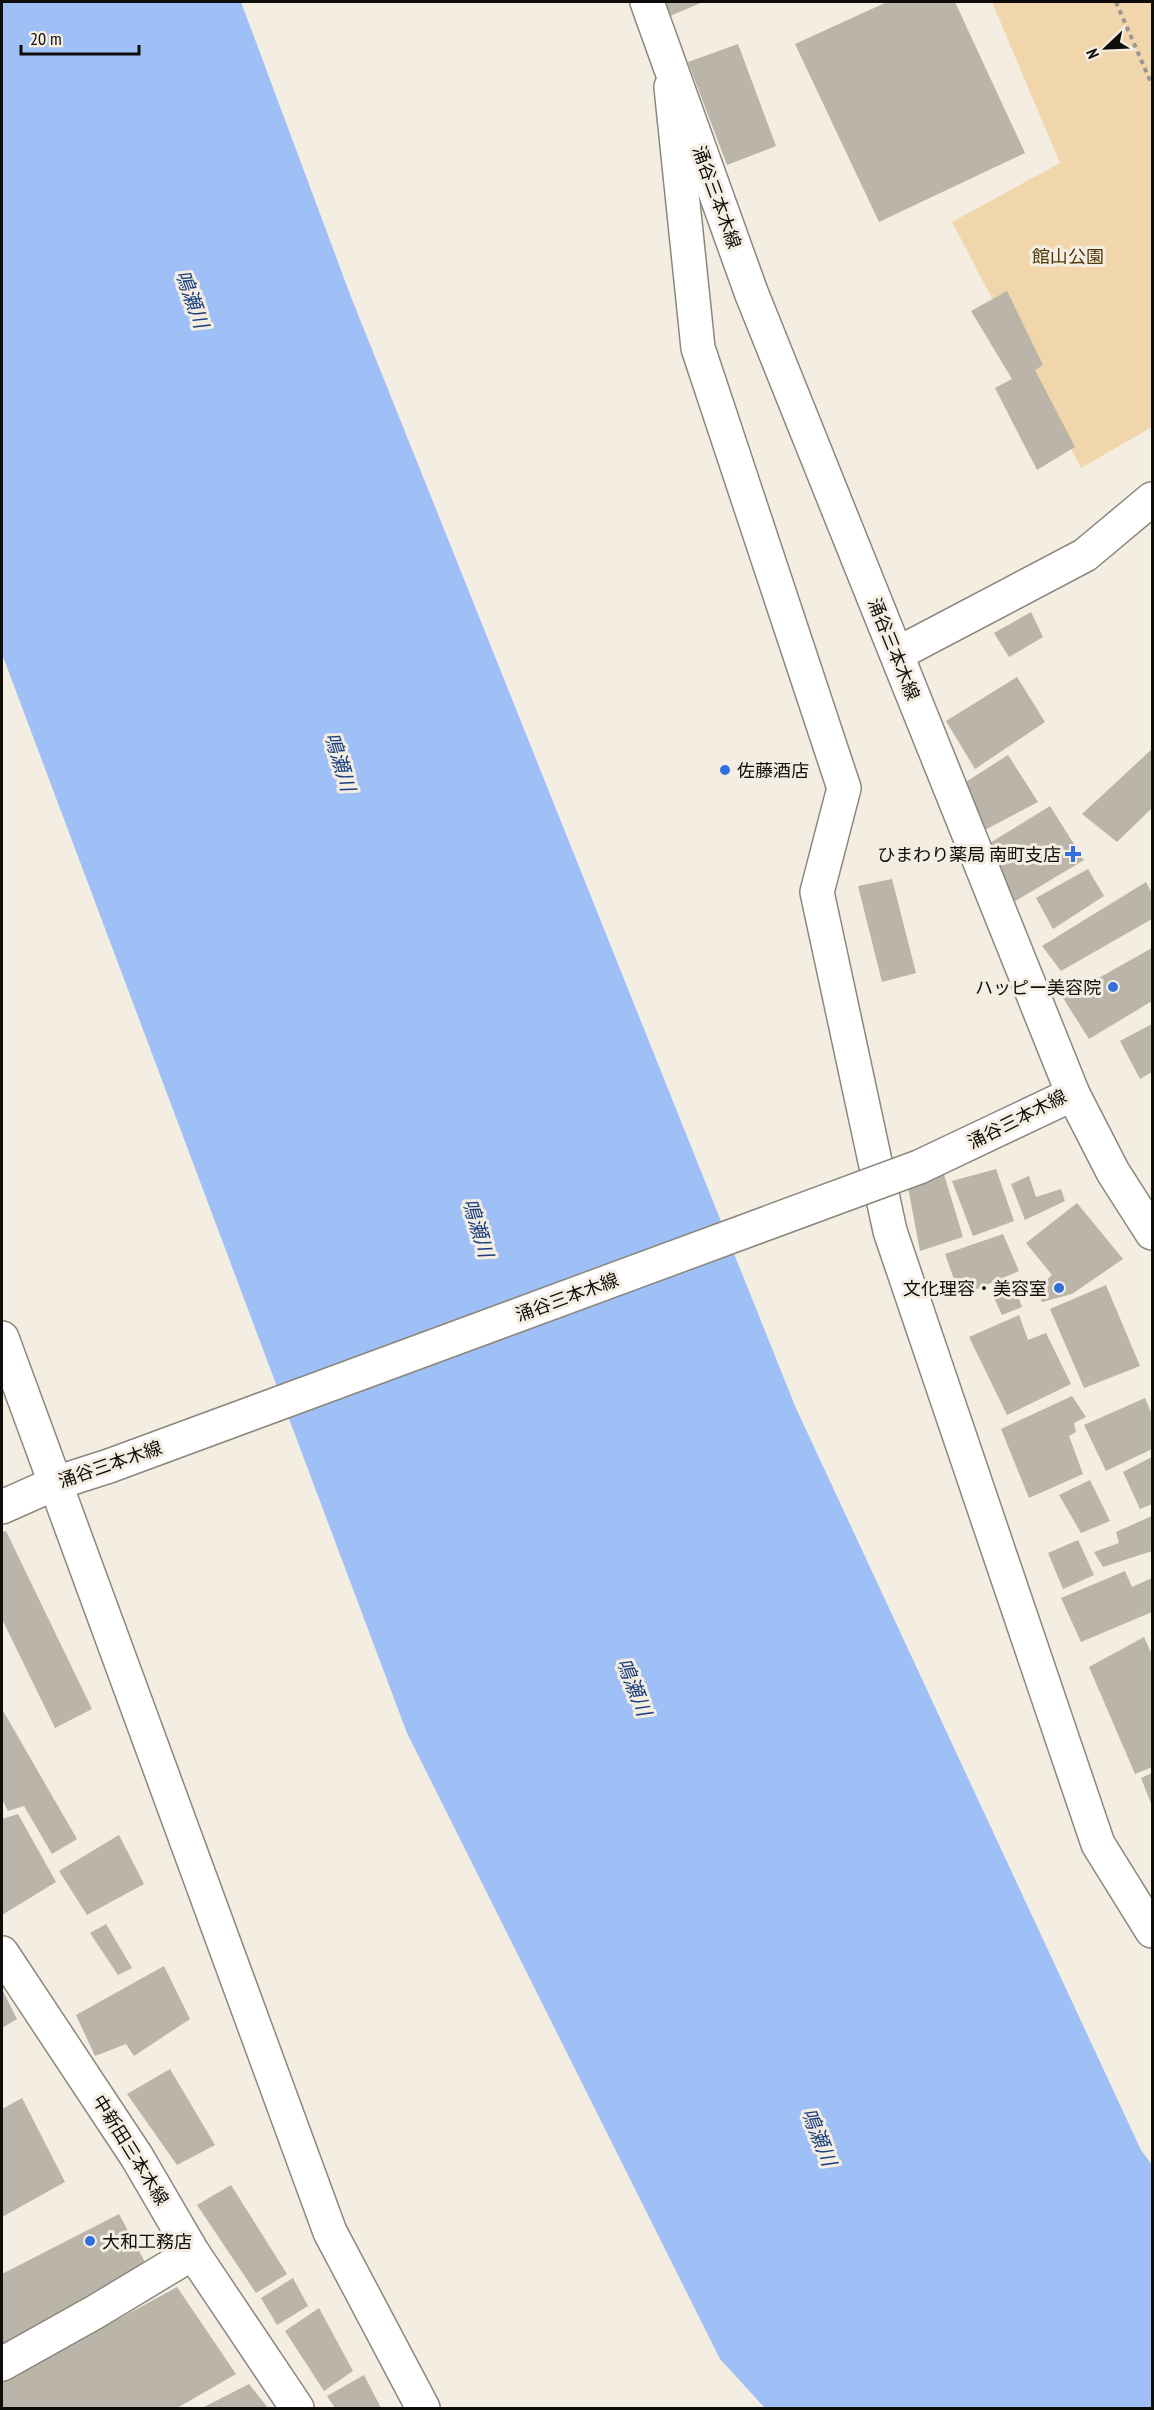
<svg xmlns="http://www.w3.org/2000/svg" width="1154" height="2410" font-family="'PT Sans Narrow','Noto Sans JP',sans-serif">
<style>
.green{fill:#f0d6aa}
.water{fill:#9fbff7}
.building{fill:#bab4a9}
.lines{fill:none;stroke-linecap:round;stroke-linejoin:round}
.minor-casing{stroke:#8c877c;stroke-width:36}
.major-casing{stroke:#8c877c;stroke-width:36}
.path{stroke:#9b968e;stroke-width:4;stroke-dasharray:4.5 4.5;stroke-linecap:butt}
.minor{stroke:#fff;stroke-width:33}
.major{stroke:#fff;stroke-width:33}
.major-bridge-casing{stroke:#8c877c;stroke-width:36;stroke-linecap:butt}
.major-bridge{stroke:#fff;stroke-width:33}
.poi-dot{fill:#326fdd;stroke:#f4ede2;stroke-width:2}
.labels{text-anchor:middle;dominant-baseline:central;stroke-width:6;stroke-linejoin:round;paint-order:stroke}
.street-label{font-size:18px;fill:#0f0d0a;stroke:#f4ede2}
.park-label{font-size:18px;fill:#503907;stroke:#f4ede2}
.poi-label{font-size:18px;fill:#0f0d0a;stroke:#f4ede2;text-anchor:end}
.water-label{font-size:20px;font-style:italic;fill:#1b3e7f;stroke:#f4ede2}
</style>
<rect width="100%" height="100%" fill="#f4ede2"/>
<polygon class="green" points="992,2 1152,2 1152,427 1081,468 952,222 1060,163"/>
<polygon class="water" points="2,2 241,2 351,297 795,1406 1141,2150 1152,2165 1152,2408 765,2408 720,2359 407,1733 2,654"/>
<g class="building">
<polygon points="664,2 703,2 670,16"/>
<polygon points="887,2 955,2 1025,153 879,222 795,44"/>
<polygon points="738,44 776,146 727,165 688,62"/>
<polygon points="1007,291 1043,365 1035,370 1075,447 1037,470 995,388 1012,379 971,311"/>
<polygon points="1031,612 1043,637 1009,657 994,633"/>
<polygon points="1017,677 1045,722 975,769 946,721"/>
<polygon points="1152,749 1152,808 1117,842 1082,814"/>
<polygon points="1008,755 1038,802 983,831 958,787"/>
<polygon points="1050,806 1084,860 1014,902 985,846"/>
<polygon points="1088,869 1104,896 1053,929 1036,898"/>
<polygon points="892,879 916,973 882,982 858,886"/>
<polygon points="1146,882 1152,893 1152,919 1061,971 1042,946"/>
<polygon points="1152,948 1152,1001 1089,1039 1063,998"/>
<polygon points="1152,1024 1152,1072 1140,1079 1120,1041"/>
<polygon points="996,1169 1014,1221 973,1236 952,1181"/>
<polygon points="943,1171 963,1237 920,1251 907,1182"/>
<polygon points="1029,1176 1036,1197 1061,1189 1065,1201 1025,1220 1011,1184"/>
<polygon points="1077,1203 1123,1259 1072,1294 1042,1302 1036,1289 1052,1275 1026,1243"/>
<polygon points="1003,1234 1019,1271 960,1296 945,1254"/>
<polygon points="1106,1285 1140,1366 1084,1388 1050,1309"/>
<polygon points="1016,1290 1022,1307 1002,1315 994,1298"/>
<polygon points="1019,1315 1028,1340 1046,1333 1071,1384 1007,1415 969,1337"/>
<polygon points="1072,1396 1086,1417 1074,1423 1076,1432 1069,1436 1083,1474 1029,1498 1001,1429"/>
<polygon points="1145,1398 1152,1415 1152,1449 1106,1471 1084,1425"/>
<polygon points="1152,1457 1152,1504 1140,1509 1123,1472"/>
<polygon points="1090,1480 1110,1521 1081,1533 1059,1495"/>
<polygon points="1152,1516 1152,1551 1103,1567 1094,1552 1119,1543 1116,1532"/>
<polygon points="6,1531 92,1709 55,1728 2,1619 2,1532"/>
<polygon points="1078,1540 1094,1575 1063,1589 1048,1553"/>
<polygon points="1125,1571 1132,1587 1152,1578 1152,1612 1081,1642 1061,1598"/>
<polygon points="1144,1637 1152,1655 1152,1767 1135,1774 1089,1667"/>
<polygon points="2,1709 77,1839 52,1854 24,1806 8,1811 2,1799"/>
<polygon points="1152,1773 1152,1806 1141,1778"/>
<polygon points="18,1814 56,1882 2,1915 2,1819"/>
<polygon points="119,1835 144,1884 87,1915 59,1871"/>
<polygon points="106,1924 132,1968 118,1975 90,1933"/>
<polygon points="164,1966 190,2019 134,2056 126,2044 95,2056 76,2015"/>
<polygon points="2,1989 17,2019 2,2028"/>
<polygon points="170,2069 215,2145 177,2165 127,2094"/>
<polygon points="22,2098 65,2182 2,2217 2,2109"/>
<polygon points="231,2185 287,2274 256,2293 197,2205"/>
<polygon points="119,2214 145,2262 2,2346 2,2274"/>
<polygon points="293,2278 308,2306 277,2325 261,2298"/>
<polygon points="177,2287 236,2374 177,2408 2,2408 2,2379 76,2334 80,2340"/>
<polygon points="319,2308 353,2371 324,2391 285,2331"/>
<polygon points="364,2375 381,2408 335,2408 327,2396"/>
<polygon points="249,2384 268,2408 202,2408"/>
</g>
<g class="lines">
<g class="minor-casing">
<g id="minor">
<polyline points="671,87 698,348 844,788 817,892 890,1231 1098,1844 1152,1931"/>
<polyline points="897,654 1085,555 1152,499"/>
<polyline points="2,1338 330,2232 423,2408"/>
<polyline points="2,2364 95,2312 193,2253"/>
</g>
</g>
<g class="major-casing">
<g id="major">
<polyline points="647,2 751,292 1073,1094 1113,1172 1152,1233"/>
<polyline points="919,1167 1073,1094"/>
<polyline points="2,1507 56,1483 109,1466"/>
<polyline points="2,1953 137,2157 193,2253 297,2408"/>
</g>
</g>
<polyline class="path" points="1116,2 1152,85"/>
<use href="#minor" class="minor"/>
<use href="#major" class="major"/>
<g class="major-bridge-casing">
<polyline id="major-bridge" points="109,1466 919,1167"/>
</g>
<use href="#major-bridge" class="major-bridge"/>
</g>
<g class="poi-dot">
<circle cx="725" cy="770" r="6"/>
<path d="M1070 845h6v6h6v6h-6v6h-6v-6h-6v-6h6z"/>
<circle cx="1113" cy="987" r="6"/>
<circle cx="1059" cy="1288" r="6"/>
<circle cx="90" cy="2241" r="6"/>
</g>
<g class="labels">
<g class="street-label">
<text transform="translate(717 197) rotate(70)">涌谷三本木線</text>
<text transform="translate(894 649) rotate(68)">涌谷三本木線</text>
<text transform="translate(1017 1119) rotate(-27)">涌谷三本木線</text>
<text transform="translate(567 1297) rotate(-20)">涌谷三本木線</text>
<text transform="translate(110 1464) rotate(-19)">涌谷三本木線</text>
<text transform="translate(131 2150) rotate(58)">中新田三本木線</text>
</g>
<g class="park-label">
<text x="1068" y="256">館山公園</text>
</g>
<g class="poi-label">
<text x="737" y="770" text-anchor="start">佐藤酒店</text>
<text x="1061" y="854">ひまわり薬局 南町支店</text>
<text x="1101" y="987">ハッピー美容院</text>
<text x="1047" y="1288">文化理容・美容室</text>
<text x="102" y="2241" text-anchor="start">大和工務店</text>
</g>
<g class="water-label">
<text transform="translate(192 299) rotate(70)">鳴瀬川</text>
<text transform="translate(340 762) rotate(73)">鳴瀬川</text>
<text transform="translate(478 1228) rotate(73)">鳴瀬川</text>
<text transform="translate(634 1687) rotate(68)">鳴瀬川</text>
<text transform="translate(819 2137) rotate(68)">鳴瀬川</text>
</g>
</g>
<rect width="1154" height="2410" fill="none" stroke="#0f0d0a" stroke-width="6"/>
<g transform="translate(1106 48) rotate(247)" stroke="#f4ede2" stroke-width="4.5" paint-order="stroke">
<path d="M0-4.5L10 22L0 15L-10 22Z" fill="#0f0d0a"/>
<text y="-9" font-size="16" font-weight="bold" text-anchor="middle" fill="#0f0d0a">N</text>
</g>
<path d="M21 45v9h118v-9" fill="none" stroke="#0f0d0a" stroke-width="3"/>
<text x="30" y="45" font-size="18" fill="#0f0d0a" stroke="#f4ede2" stroke-width="4.5" paint-order="stroke">20 m</text>
</svg>
